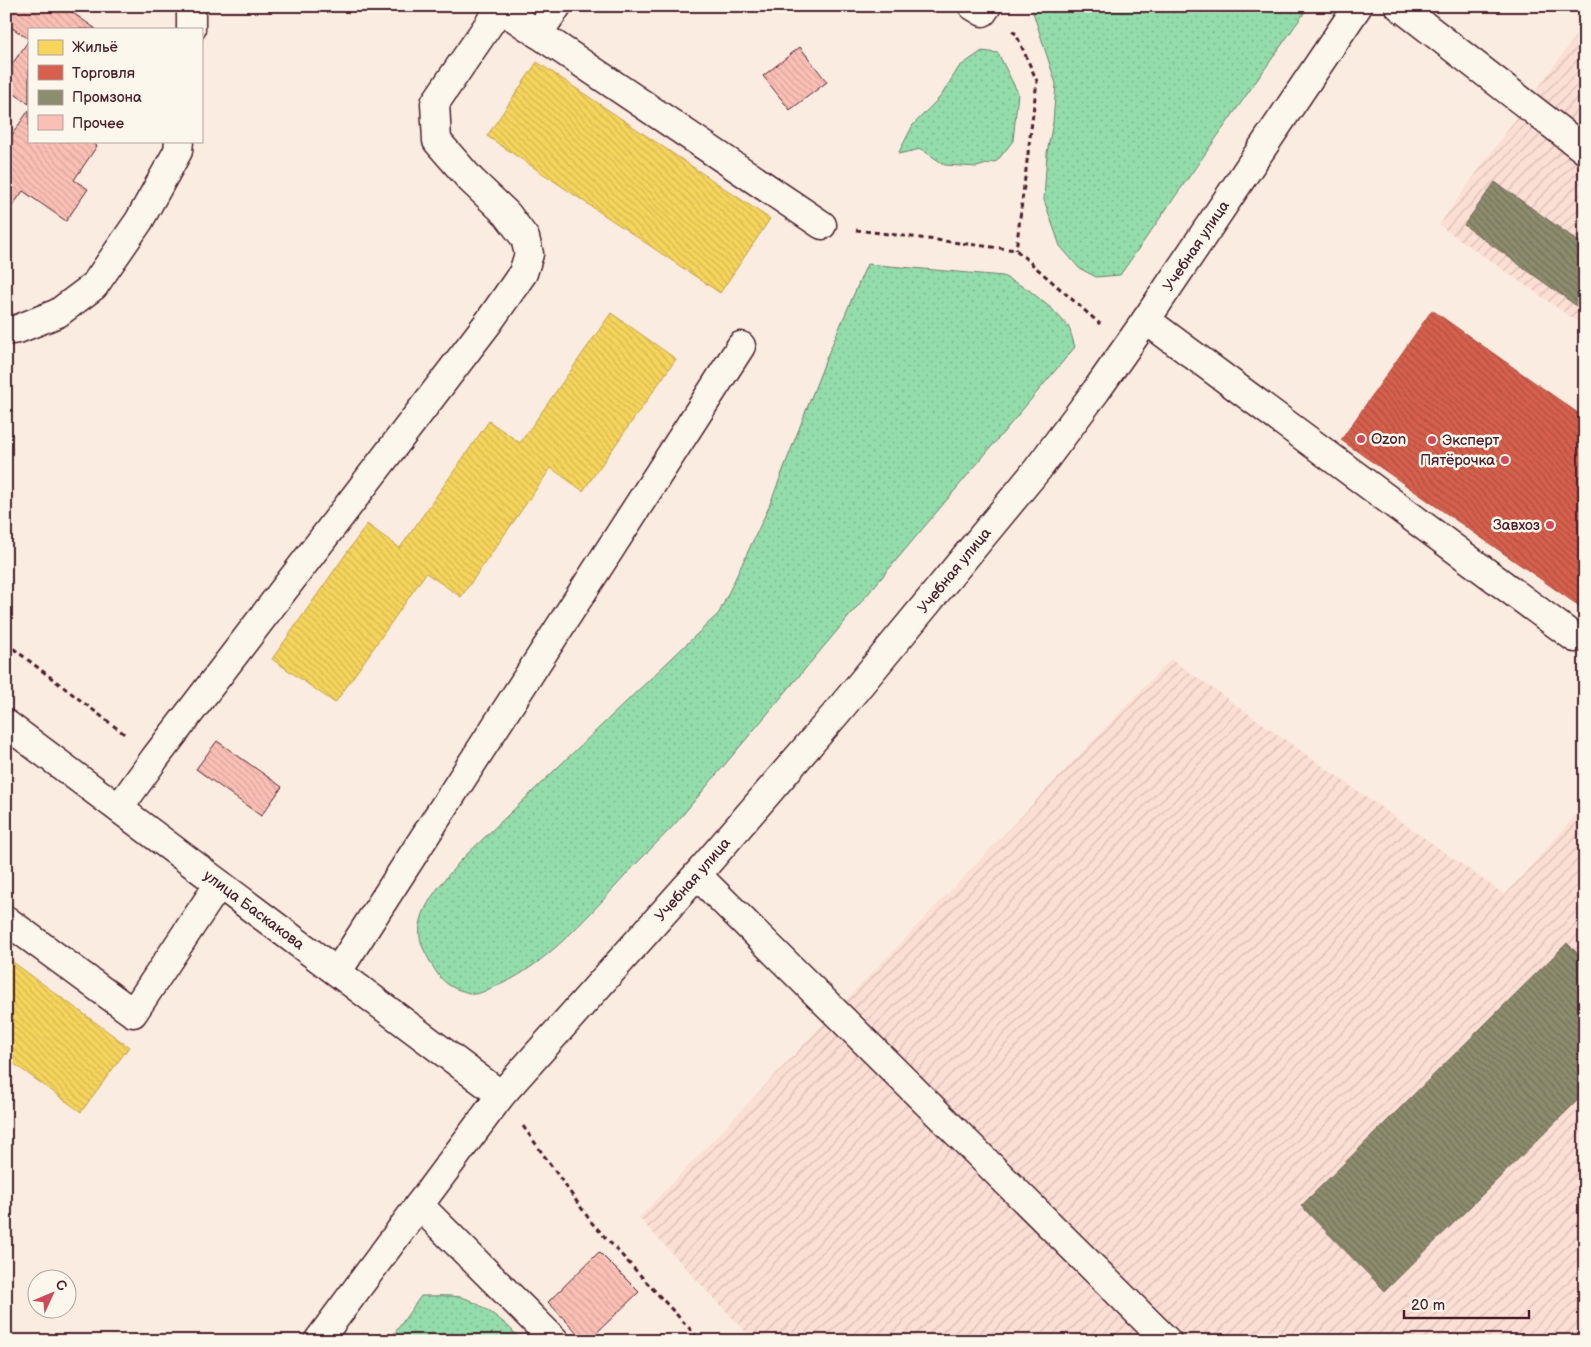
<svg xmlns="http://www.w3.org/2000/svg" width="1591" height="1347" font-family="'Balsamiq Sans',sans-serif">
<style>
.industrial{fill:url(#industrial-furrows)}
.green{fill:url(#green-dots);stroke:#6e7e6b}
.homes{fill:url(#homes-back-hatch);stroke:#c29e4d}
.shops{fill:url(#shops-back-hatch);stroke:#ac4c43}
.industry{fill:url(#industry-back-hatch);stroke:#786b5a}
.building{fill:url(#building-back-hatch);stroke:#4a1f2b}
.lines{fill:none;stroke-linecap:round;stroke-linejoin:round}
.minor-casing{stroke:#4a1f2b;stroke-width:31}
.path{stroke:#4a1f2b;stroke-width:3;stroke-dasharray:5 4;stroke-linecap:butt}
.minor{stroke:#fbf7ec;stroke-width:28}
.poi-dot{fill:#d1495b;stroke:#fbf7ec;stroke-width:2}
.labels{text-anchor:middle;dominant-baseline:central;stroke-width:5;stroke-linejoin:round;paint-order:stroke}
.street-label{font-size:15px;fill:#4a1f2b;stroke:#fbf7ec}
.poi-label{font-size:15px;fill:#4a1f2b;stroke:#fbf7ec;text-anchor:start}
</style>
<defs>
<pattern id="industrial-furrows" width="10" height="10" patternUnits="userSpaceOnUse" patternTransform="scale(1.25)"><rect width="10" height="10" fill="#fbded4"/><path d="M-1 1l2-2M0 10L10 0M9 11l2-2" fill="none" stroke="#d9beb6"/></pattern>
<pattern id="green-dots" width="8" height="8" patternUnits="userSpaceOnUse" patternTransform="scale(1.25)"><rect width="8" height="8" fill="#93dcab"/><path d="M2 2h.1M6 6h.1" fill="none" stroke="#80bc93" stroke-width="1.8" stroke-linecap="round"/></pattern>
<pattern id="homes-back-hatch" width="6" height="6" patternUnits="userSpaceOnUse" patternTransform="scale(1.25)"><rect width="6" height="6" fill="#f6d55c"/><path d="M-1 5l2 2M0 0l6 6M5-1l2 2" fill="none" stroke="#d4b650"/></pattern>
<pattern id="shops-back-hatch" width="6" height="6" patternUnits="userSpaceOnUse" patternTransform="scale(1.25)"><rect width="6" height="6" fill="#d6604d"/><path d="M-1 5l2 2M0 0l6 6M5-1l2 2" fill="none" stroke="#b04f40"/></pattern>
<pattern id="industry-back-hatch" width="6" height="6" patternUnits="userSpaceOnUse" patternTransform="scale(1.25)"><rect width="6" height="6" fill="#8c8c6e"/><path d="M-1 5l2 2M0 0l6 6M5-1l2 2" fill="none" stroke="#74725b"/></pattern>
<pattern id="building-back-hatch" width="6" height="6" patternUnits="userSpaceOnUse" patternTransform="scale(1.25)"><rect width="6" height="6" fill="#fabfb5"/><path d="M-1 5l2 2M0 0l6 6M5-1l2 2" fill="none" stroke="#d8a49c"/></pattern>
</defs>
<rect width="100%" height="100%" fill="#fbece1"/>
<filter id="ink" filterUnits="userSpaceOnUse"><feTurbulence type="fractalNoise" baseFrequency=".02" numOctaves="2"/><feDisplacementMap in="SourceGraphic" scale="10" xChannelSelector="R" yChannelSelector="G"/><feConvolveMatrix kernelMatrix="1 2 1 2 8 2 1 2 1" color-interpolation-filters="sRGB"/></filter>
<g filter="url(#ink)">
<g class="industrial">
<polygon points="1585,23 1585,327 1439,225"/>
<polygon points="1171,659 1505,895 1585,805 1585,1341 754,1341 639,1218"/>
</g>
<g class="green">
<polygon points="1031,6 1309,6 1120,275 1096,277 1079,268 1060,246 1044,200 1047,153 1053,122 1056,84"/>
<polygon points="982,51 998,53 1018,93 1013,141 997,161 977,167 945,165 921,149 898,154 913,125 941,96 959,67"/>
<path d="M867 264 1003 276 1029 290 1052 309 1069 327 1075 347 675 824C662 838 648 851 635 865 596 907 544 971 489 989 485 991 479 994 474 994 471 994 466 992 463 991 442 986 435 971 425 952 406 918 441 885 461 860L719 613 768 509 828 354Z"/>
<path d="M421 1296C434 1296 448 1295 461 1297 478 1301 512 1326 521 1341H389Z"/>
</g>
<g class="homes">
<polygon points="537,62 770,219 720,293 487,136"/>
<polygon points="611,313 676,359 583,491 551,468 461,597 426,573 335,703 272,659 367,524 400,548 489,421 520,443"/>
<polygon points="6,957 129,1047 81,1112 6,1058"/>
</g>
<polygon class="shops" points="1432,310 1585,418 1585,610 1341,440"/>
<g class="industry">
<polygon points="1495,182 1585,246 1585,312 1464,225"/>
<polygon points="1567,943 1585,961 1585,1093 1385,1291 1301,1206"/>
</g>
<g class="building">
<polygon points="6,6 63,6 96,29 29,29 29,39 6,24"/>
<polygon points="29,40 29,104 6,88 6,73"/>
<polygon points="800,47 827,82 790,110 763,76"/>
<polygon points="29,110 29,141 91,141 97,146 74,180 88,189 66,221 23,191 6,215 6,143"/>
<polygon points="217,741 282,787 261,816 196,769"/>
<polygon points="599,1252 639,1292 588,1341 585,1341 548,1302"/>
</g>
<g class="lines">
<g class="minor-casing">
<g id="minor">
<polyline points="973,6 983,12 987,6"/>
<polyline points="1399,6 1585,150"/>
<polyline points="191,29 191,6"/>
<polyline points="538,34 557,6"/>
<polyline points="1146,320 1575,638"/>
<polyline points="6,331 18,329 58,313 94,286 139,221 178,151 179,141"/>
<path id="s1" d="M6 724 501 1095"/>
<polyline points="119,808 155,758 488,323 523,273 529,254 525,238 507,214 471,180 437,141 435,103 500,8 822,225"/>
<polyline points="697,875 1167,1341"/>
<polyline points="6,920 133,1013 219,884"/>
<polyline points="338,971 741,346"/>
<polyline points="419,1205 555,1341"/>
<path id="s2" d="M318 1341 501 1095 697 875 839 710 1037 470 1096 391 1146 320 1358 6"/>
</g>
</g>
<g class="path">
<polyline points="1012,31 1016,34 1037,81 1016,250"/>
<polyline points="856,230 1016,250 1100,324"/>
<polyline points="6,643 127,736"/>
<polyline points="523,1126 592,1223 701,1341"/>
</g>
<use href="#minor" class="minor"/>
</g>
</g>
<g class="poi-dot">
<circle cx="1361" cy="439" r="5"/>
<circle cx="1432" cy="440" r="5"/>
<circle cx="1505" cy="460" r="5"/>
<circle cx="1550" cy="525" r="5"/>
</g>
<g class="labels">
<g class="street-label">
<text stroke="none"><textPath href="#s2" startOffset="1405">Учебная улица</textPath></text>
<text stroke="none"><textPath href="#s2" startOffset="1000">Учебная улица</textPath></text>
<text stroke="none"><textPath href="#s2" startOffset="595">Учебная улица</textPath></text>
<text stroke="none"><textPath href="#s1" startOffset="310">улица Баскакова</textPath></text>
</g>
<g class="poi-label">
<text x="1371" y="439">Ozon</text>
<text x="1442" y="440">Эксперт</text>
<text x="1495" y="460" text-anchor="end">Пятёрочка</text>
<text x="1540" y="525" text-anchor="end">Завхоз</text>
</g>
</g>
<rect width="1591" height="1347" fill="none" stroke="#fbf7ec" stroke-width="25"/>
<rect x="12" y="12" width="1566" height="1322" fill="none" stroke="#4a1f2b" stroke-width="2" filter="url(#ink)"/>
<rect x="28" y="28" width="175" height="115" fill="#fbf7ec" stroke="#b4a19f"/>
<rect x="38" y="40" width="25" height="15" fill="#f6d55c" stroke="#b4a19f"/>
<text x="72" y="52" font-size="15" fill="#4a1f2b">Жильё</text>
<rect x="38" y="65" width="25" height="15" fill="#d6604d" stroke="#b4a19f"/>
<text x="72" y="78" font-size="15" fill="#4a1f2b">Торговля</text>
<rect x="38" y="90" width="25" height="15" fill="#8c8c6e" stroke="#b4a19f"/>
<text x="72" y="102" font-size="15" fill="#4a1f2b">Промзона</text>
<rect x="38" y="115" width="25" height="15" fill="#fabfb5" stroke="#b4a19f"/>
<text x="72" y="128" font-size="15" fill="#4a1f2b">Прочее</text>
<g transform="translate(52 1294) rotate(46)"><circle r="24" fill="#fbf7ec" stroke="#b4a19f"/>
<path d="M0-4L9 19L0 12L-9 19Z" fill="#d1495b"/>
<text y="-8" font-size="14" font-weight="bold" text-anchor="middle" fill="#4a1f2b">С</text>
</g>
<path d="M1404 1310v8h125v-8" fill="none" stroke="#4a1f2b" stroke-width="2.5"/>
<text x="1411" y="1310" font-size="15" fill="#4a1f2b" stroke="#fbf7ec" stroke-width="4" paint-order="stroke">20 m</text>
</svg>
